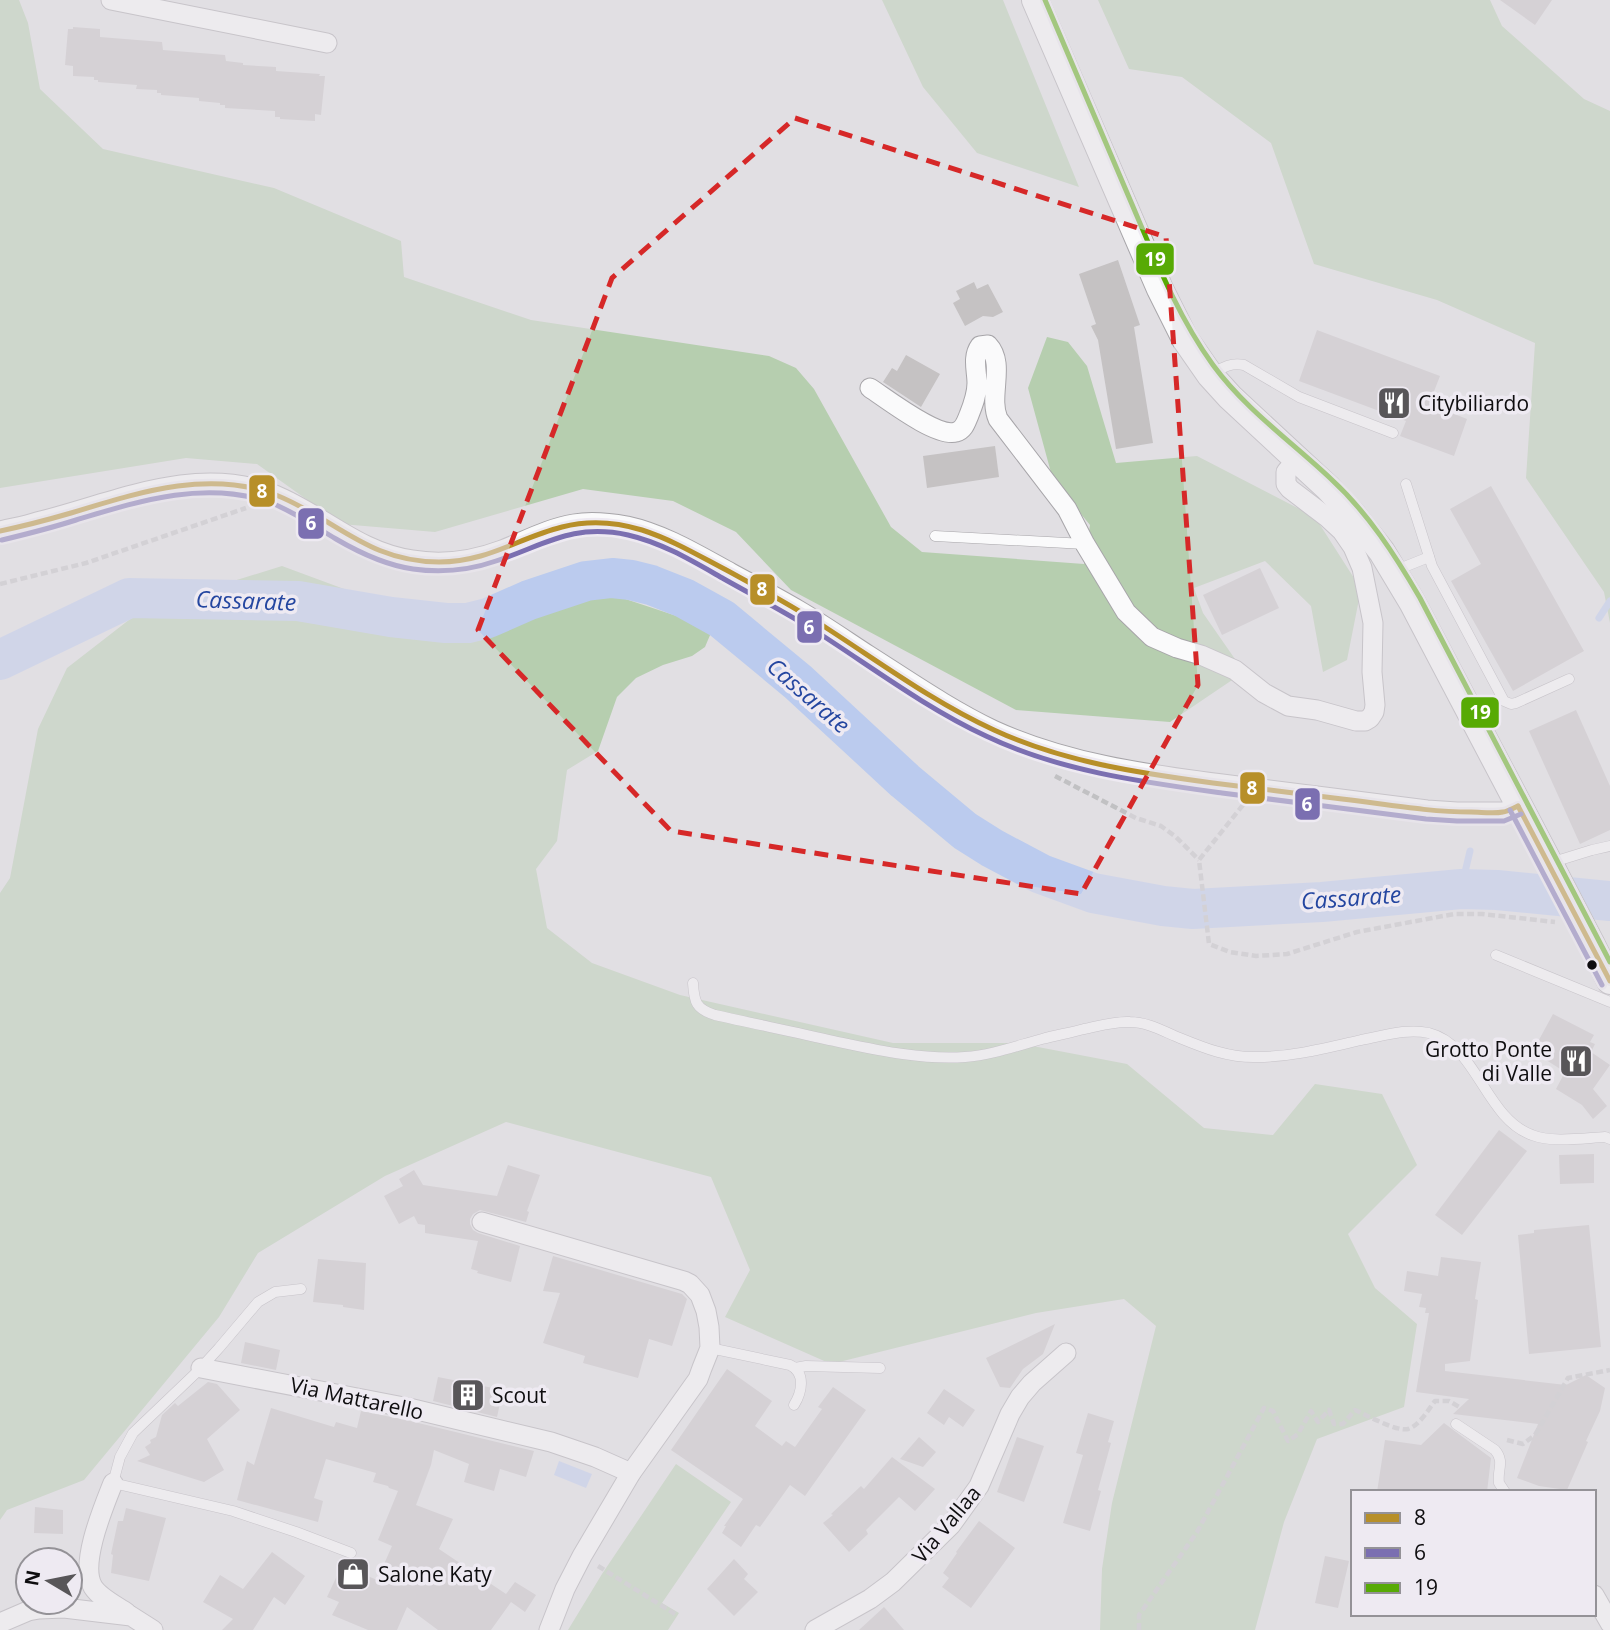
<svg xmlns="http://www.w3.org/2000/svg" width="1610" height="1630" font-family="'Open Sans',sans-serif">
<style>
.green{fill:#b6ceaf}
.water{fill:#bbcbee}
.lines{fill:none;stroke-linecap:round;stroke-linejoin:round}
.stream{stroke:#bbcbee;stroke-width:7}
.river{stroke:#bbcbee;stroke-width:40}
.building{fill:#c5c2c3}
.lane-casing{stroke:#a7a5a9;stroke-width:11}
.street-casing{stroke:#a7a5a9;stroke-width:21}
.secondary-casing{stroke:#a7a5a9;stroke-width:28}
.path{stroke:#c1c1c3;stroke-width:4.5;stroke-dasharray:7 3.5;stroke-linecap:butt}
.lane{stroke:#fafafb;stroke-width:10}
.street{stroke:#fafafb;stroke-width:19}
.secondary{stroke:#fafafb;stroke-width:26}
.secondary-bridge-casing{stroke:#a7a5a9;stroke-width:28;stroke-linecap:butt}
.secondary-bridge{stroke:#fafafb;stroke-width:26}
.bus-1-casing{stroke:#eeeaf2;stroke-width:10}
.bus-2-casing{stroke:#eeeaf2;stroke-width:10}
.bus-3-casing{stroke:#eeeaf2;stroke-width:10}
.bus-1{stroke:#b78f29;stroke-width:5}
.bus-2{stroke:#7b6fb1;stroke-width:5}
.bus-3{stroke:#57aa05;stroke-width:5}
.marked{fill:none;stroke:#d62828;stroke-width:5;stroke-dasharray:14 9;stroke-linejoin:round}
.bus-dot{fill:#0e0d0f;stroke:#eeeaf2;stroke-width:2.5}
.labels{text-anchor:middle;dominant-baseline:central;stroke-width:7;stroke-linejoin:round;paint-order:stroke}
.poi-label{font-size:21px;fill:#0e0d0f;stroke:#eeeaf2;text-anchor:start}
.street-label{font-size:21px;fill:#0e0d0f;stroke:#eeeaf2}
.water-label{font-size:23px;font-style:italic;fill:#2446a0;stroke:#eeeaf2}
.line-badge{stroke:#eeeaf2;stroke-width:2.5}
.badge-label{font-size:19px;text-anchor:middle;font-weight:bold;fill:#fff}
</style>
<rect width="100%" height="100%" fill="#e1dfe3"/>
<g class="green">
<polygon points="0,0 19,0 28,23 40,89 103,149 274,188 401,241 404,277 531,320 769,356 796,368 814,389 891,527 922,552 1084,564 1090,525 1053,480 1028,388 1047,337 1068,342 1087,366 1116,463 1197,456 1315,517 1361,589 1347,660 1323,672 1311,606 1265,561 1194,588 1203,613 1244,672 1170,722 1016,710 791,590 736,532 673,501 583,489 435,532 341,524 257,464 186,458 0,488"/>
<polygon points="882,0 1003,0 1079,187 977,153 923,87"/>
<polygon points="1098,0 1490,0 1502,26 1584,99 1610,111 1610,623 1604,592 1526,478 1535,343 1437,300 1314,264 1271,143 1182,77 1129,69"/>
<polygon points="282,566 363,596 454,616 580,584 713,628 705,647 692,656 663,665 636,678 617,697 598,751 567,770 557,841 536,869 547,928 592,963 680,995 893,1043 1017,1043 1127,1064 1204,1128 1273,1135 1315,1084 1382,1094 1417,1165 1348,1234 1375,1288 1417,1324 1404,1407 1317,1439 1284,1522 1255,1630 1100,1630 1102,1569 1112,1503 1156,1326 1124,1299 1036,1313 831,1364 725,1317 750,1270 711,1177 506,1122 385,1176 258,1253 219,1317 84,1480 7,1510 0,1520 0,893 10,878 38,729 67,668 143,609"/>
<polygon points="676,1464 731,1502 662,1603 679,1613 668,1630 568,1630 602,1574"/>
</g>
<polygon class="water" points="559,1461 592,1474 586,1488 554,1475"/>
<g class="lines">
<g class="stream">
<polyline points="1599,618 1610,601"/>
<polyline points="1461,889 1470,851"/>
</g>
<polyline class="river" points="0,660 129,598 298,601 391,617 446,623 468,623 488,618 529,600 586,581 612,578 631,580 651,585 684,598 722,619 798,682 905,781 965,831 992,848 1041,874 1093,893 1163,906 1193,909 1322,902 1461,889 1497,890 1610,901"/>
</g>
<g class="building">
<polygon points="1500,0 1552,0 1535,25"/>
<polygon points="73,27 100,29 100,37 162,42 163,50 225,55 226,61 243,63 243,65 276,67 276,71 320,74 319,76 325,76 321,115 315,114 315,121 280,119 280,117 275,117 275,111 225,108 225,105 220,105 220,103 199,101 199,98 161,95 161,93 157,93 157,90 136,89 137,85 98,82 98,80 94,80 94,77 73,76 73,66 65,65 68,29 73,29"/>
<polygon points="1118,260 1140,325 1134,327 1153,443 1116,449 1098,340 1091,326 1096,324 1079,274"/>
<polygon points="974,282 977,289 988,284 1003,312 993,317 983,316 965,326 953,303 960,299 956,291"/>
<polygon points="1317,330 1440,376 1429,404 1467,419 1454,456 1400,436 1406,421 1299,381"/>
<polygon points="906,355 940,374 921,407 883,382 892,368 897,371"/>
<polygon points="995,446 999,477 927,488 923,456"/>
<polygon points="1491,486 1584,651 1513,691 1451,581 1481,564 1450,509"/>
<polygon points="1260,568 1279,608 1222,635 1203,595"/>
<polygon points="1576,710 1610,786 1610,830 1580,844 1529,731"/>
<polygon points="1553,1014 1594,1035 1590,1042 1595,1044 1591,1052 1610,1065 1593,1089 1607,1106 1593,1119 1582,1105 1556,1089 1565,1072 1543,1058 1544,1055 1534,1049"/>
<polygon points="1499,1130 1527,1151 1462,1235 1435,1215"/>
<polygon points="1594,1154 1594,1183 1560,1184 1559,1155"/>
<polygon points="508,1165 540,1175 527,1211 529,1212 526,1222 480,1210 473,1214 470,1219 470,1224 473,1230 478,1233 520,1246 511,1282 477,1273 478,1271 471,1269 478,1241 425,1233 425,1225 418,1224 414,1216 399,1224 384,1196 403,1186 399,1179 414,1170 423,1185 497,1196"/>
<polygon points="1589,1225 1601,1347 1529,1354 1518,1235 1534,1233 1534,1230"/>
<polygon points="553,1256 682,1294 687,1299 672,1346 649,1339 638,1378 583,1363 585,1356 543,1343 560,1293 543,1291"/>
<polygon points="1441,1257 1481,1262 1475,1299 1478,1300 1470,1361 1445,1364 1445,1371 1566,1385 1586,1375 1605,1388 1600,1411 1586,1441 1588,1442 1567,1490 1539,1486 1517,1478 1538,1424 1453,1414 1469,1399 1416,1392 1429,1313 1425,1313 1426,1308 1419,1307 1422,1294 1404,1291 1407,1271 1438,1276"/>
<polygon points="318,1259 366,1263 364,1310 343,1307 343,1305 313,1302"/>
<polygon points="1055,1324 1043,1354 1023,1369 1010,1388 1000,1387 986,1358"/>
<polygon points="245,1342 280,1350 276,1370 241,1363"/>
<polygon points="727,1369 772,1401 755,1426 782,1446 786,1441 795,1447 822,1409 818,1407 833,1387 866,1410 805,1496 790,1485 760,1527 756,1525 741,1547 722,1533 726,1526 724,1526 743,1499 671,1450"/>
<polygon points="438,1377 503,1390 497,1417 433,1401"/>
<polygon points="208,1382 217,1384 240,1410 207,1439 224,1470 204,1482 137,1461 150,1455 145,1447 151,1443 150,1440 156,1437 162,1415 175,1403 178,1406"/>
<polygon points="944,1389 975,1410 963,1427 949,1417 944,1425 927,1413"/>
<polygon points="271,1408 334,1427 336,1422 357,1428 361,1411 406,1420 534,1451 526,1477 500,1469 494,1491 464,1482 469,1464 434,1450 431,1465 416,1505 453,1519 439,1549 506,1594 515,1582 536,1595 525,1612 511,1602 491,1630 438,1630 407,1607 397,1630 368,1630 332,1615 339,1602 327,1597 342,1565 377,1580 392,1546 378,1540 398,1491 389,1488 388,1486 373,1482 376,1473 326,1459 314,1498 323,1501 318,1522 237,1500 247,1461 254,1465"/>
<polygon points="1088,1413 1114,1421 1108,1442 1111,1443 1098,1490 1101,1491 1090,1531 1063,1523 1083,1455 1076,1453"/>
<polygon points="1444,1423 1491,1458 1487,1492 1377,1492 1385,1440 1421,1445"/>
<polygon points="919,1437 936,1452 923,1467 900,1459"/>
<polygon points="1017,1437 1044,1446 1024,1502 997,1492"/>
<polygon points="892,1457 935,1489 915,1511 899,1497 866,1530 868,1534 849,1552 823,1523 833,1515 831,1514 861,1486 864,1489"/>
<polygon points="35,1507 63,1510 63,1534 34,1533"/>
<polygon points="126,1508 166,1518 149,1581 111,1573 113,1555 111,1554 118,1521 123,1521"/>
<polygon points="979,1521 1015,1548 971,1608 942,1587 949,1578 943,1573 957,1553 956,1552"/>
<polygon points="272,1552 305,1576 285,1605 274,1597 253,1630 222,1630 233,1619 203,1602 220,1575 243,1589"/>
<polygon points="1325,1556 1349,1561 1338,1608 1315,1603"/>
<polygon points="734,1559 748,1574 744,1579 758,1592 734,1616 707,1589"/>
<polygon points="884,1607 904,1630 859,1630"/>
</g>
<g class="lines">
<g class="lane-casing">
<g id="lane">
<path d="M1210 375C1222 368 1230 362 1244 365L1299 397 1393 433"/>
<polyline points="1406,484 1432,566 1504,701 1511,704 1516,703 1569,679"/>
<polyline points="935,536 1085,544"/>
<polyline points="1394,571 1429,557"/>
<polyline points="1550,863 1592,850 1610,846"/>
<polyline points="1496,955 1610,1002"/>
<path d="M693 983C694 1002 696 1009 715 1015 755 1024 795 1032 834 1041 877 1050 921 1060 965 1057 992 1055 1016 1046 1042 1039 1056 1035 1070 1033 1084 1029 1099 1026 1114 1021 1130 1022 1146 1022 1161 1030 1175 1036 1202 1047 1227 1058 1257 1057 1292 1057 1326 1048 1361 1040 1383 1036 1406 1028 1429 1033 1477 1045 1485 1118 1532 1135 1552 1143 1584 1138 1605 1137L1610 1139"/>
<polyline points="301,1289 275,1292 258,1302 219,1348 199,1370 133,1433 120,1457 113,1483 233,1511 296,1532 351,1553"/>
<path d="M710 1348 790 1365C806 1373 802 1392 794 1405"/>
<polyline points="795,1368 806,1366 880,1368"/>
<path d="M1456 1424 1495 1450C1505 1462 1497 1469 1499 1483L1505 1492"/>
</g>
</g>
<g class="street-casing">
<g id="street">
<polyline points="111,0 327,43"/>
<path d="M870 388C887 399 937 438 956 432 964 430 966 422 969 415 973 405 977 395 977 383 977 371 972 357 980 346L988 345C1006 364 988 396 998 419L1067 509 1085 544 1126 612 1152 637 1177 648 1201 655 1235 670 1264 693 1288 706 1317 710 1356 721H1365L1370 718 1374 712 1375 705 1372 672 1373 623 1362 568 1353 547 1342 531 1328 518 1290 489 1286 484V472L1296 460"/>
<path d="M0 531C12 528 25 526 37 522 114 503 196 463 275 495 323 515 358 552 412 560 442 565 473 561 502 550 525 541 549 528 574 524 591 521 610 523 627 526 664 534 698 555 731 573 753 585 776 597 798 610 822 624 845 640 868 655 909 681 949 709 993 730 1065 763 1144 774 1222 784 1290 793 1359 801 1427 810L1457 812H1504L1518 806"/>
<polyline points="482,1222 684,1281 690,1284 700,1295 706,1311 709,1327 710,1348 702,1368 698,1379 631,1473 582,1556 565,1589 549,1630"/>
<polyline points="201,1368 409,1408 551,1442 595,1457 631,1473"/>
<path d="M113 1483C104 1506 79 1564 93 1587 100 1598 117 1606 127 1613"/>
<polyline points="1594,1595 1610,1623"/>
<polyline points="0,1623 28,1611 39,1609 64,1608 131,1616 153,1630"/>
<polyline points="815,1630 870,1599 893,1582 951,1525 979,1486 1010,1414 1020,1397 1032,1383 1066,1353"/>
</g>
</g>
<g class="secondary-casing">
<g id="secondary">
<polyline points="1035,0 1160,289 1185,339 1210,375 1230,397 1328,488 1353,515 1382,552 1412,602 1553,870"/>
<polyline points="1592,945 1610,981"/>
</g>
</g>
<g class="path">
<polyline points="0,584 86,563 246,508"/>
<polyline points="1055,776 1136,818 1161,826 1176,837 1199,860"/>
<polyline points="1243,805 1199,860 1209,944 1230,952 1256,956 1287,954 1357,932 1454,914 1482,914 1555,922"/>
<polyline points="1507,1440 1523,1444 1535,1435 1568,1378 1610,1370"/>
<polyline points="598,1566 675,1614"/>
<path d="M1139 1630V1615L1197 1532 1264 1408 1273 1411 1288 1441 1298 1434 1311 1411 1318 1422 1329 1410 1334 1424H1343L1355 1410C1366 1415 1397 1432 1408 1429 1419 1426 1428 1410 1435 1401H1449L1461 1408"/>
</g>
<use href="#lane" class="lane"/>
<use href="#street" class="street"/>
<use href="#secondary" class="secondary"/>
<g class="secondary-bridge-casing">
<polyline id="secondary-bridge" points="1553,870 1592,945"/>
</g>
<use href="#secondary-bridge" class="secondary-bridge"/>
<g class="bus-1-casing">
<g id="bus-1">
<path d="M0 531C24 526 47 520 71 513 137 493 208 469 276 495 336 519 368 562 439 562 488 562 518 538 562 527 589 520 616 522 642 530 673 540 701 557 730 572 763 590 796 608 828 629 882 664 935 703 994 730 1063 762 1139 773 1213 783 1256 788 1299 794 1342 799 1385 804 1427 812 1471 812 1481 812 1493 814 1503 812 1505 812 1516 807 1518 806"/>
<polyline points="1518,806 1610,981"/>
</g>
</g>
<g class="bus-2-casing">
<g id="bus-2">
<path d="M2 540C27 534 51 528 76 520 139 501 204 480 269 502 293 511 314 526 336 539 360 553 385 565 413 569 441 573 470 570 496 561 545 545 572 523 628 535 663 543 694 562 724 579 756 597 787 613 817 632 873 668 926 708 986 736 1059 771 1142 782 1222 793 1290 802 1358 810 1426 819L1457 821H1504L1521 814"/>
<polyline points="1510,810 1602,985"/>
</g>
</g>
<g class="bus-3-casing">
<path id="bus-3" d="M1045 0C1072 65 1101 130 1128 195 1153 253 1176 314 1213 365 1246 410 1292 442 1331 479 1368 513 1395 555 1420 598L1610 962"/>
</g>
<use href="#bus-1" class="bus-1"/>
<use href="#bus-2" class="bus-2"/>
<use href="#bus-3" class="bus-3"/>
</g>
<path d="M0 0H1610V1630H0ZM795 118 1166 237 1198 685 1081 894 671 831 478 630 612 278Z" fill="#e1dfe3" fill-opacity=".55" fill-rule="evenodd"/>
<path class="marked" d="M795 118 1166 237 1198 685 1081 894 671 831 478 630 612 278Z"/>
<defs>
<g id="restaurant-square" transform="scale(1.75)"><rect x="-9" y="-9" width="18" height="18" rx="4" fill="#585659" stroke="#eeeaf2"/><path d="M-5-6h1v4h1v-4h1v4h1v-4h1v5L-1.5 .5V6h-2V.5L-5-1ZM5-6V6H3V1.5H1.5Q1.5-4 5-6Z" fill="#fff"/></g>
<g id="building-square" transform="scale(1.75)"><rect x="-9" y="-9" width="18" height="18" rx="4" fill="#585659" stroke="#eeeaf2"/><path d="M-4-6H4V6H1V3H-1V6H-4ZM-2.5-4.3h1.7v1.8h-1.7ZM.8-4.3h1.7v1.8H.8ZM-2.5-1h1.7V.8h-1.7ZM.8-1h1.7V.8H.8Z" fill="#fff"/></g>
<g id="shop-square" transform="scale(1.75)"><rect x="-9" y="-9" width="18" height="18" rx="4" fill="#585659" stroke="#eeeaf2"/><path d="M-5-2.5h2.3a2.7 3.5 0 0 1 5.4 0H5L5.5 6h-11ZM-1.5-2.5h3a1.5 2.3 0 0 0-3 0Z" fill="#fff"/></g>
</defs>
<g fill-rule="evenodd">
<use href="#restaurant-square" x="1394" y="403"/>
<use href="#restaurant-square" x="1576" y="1061"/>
<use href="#building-square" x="468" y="1395"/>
<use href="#shop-square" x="353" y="1574"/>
</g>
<circle class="bus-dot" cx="1592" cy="965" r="6"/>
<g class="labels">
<g class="poi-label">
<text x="1418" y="403">Citybiliardo</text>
<text x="1552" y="1049" text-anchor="end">Grotto Ponte<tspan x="1552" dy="24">di Valle</tspan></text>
<text x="492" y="1395">Scout</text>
<text x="378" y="1574">Salone Katy</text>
</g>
<g class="street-label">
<text transform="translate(357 1398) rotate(12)">Via Mattarello</text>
<text transform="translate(946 1524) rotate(-50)">Via Vallaa</text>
</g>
<g class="water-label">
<text transform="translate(246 600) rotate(2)">Cassarate</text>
<text transform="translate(809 695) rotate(41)">Cassarate</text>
<text transform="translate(1351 897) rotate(-4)">Cassarate</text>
</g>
</g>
<g class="line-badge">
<rect x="1135" y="242" width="40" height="34" rx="7" fill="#57aa05"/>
<rect x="248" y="474" width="28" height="34" rx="7" fill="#b78f29"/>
<rect x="297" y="507" width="28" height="33" rx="7" fill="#7b6fb1"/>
<rect x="749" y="573" width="27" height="33" rx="7" fill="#b78f29"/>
<rect x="796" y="610" width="27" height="34" rx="7" fill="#7b6fb1"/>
<rect x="1460" y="696" width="40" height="33" rx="7" fill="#57aa05"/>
<rect x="1239" y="771" width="27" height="34" rx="7" fill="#b78f29"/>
<rect x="1294" y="787" width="27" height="34" rx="7" fill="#7b6fb1"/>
</g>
<g class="badge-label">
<text x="1155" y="266">19</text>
<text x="262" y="498">8</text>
<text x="311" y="530">6</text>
<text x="762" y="596">8</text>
<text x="809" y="634">6</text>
<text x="1480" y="719">19</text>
<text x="1252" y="795">8</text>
<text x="1307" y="811">6</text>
</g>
<rect x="1351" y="1490" width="245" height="126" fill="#eeeaf2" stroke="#949297" stroke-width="2"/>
<rect x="1365" y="1513" width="35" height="10" fill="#b78f29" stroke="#949297" stroke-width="2"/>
<text x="1414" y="1525" font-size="21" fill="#0e0d0f">8</text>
<rect x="1365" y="1548" width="35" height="10" fill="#7b6fb1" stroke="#949297" stroke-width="2"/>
<text x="1414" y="1560" font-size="21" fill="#0e0d0f">6</text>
<rect x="1365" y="1583" width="35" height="10" fill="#57aa05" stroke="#949297" stroke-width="2"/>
<text x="1414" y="1595" font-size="21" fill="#0e0d0f">19</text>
<g transform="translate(49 1581) rotate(280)"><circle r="33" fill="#eeeaf2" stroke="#949297" stroke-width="2"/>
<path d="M0-5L12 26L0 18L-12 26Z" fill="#585659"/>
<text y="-10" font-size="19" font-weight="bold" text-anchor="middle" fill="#0e0d0f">N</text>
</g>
</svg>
